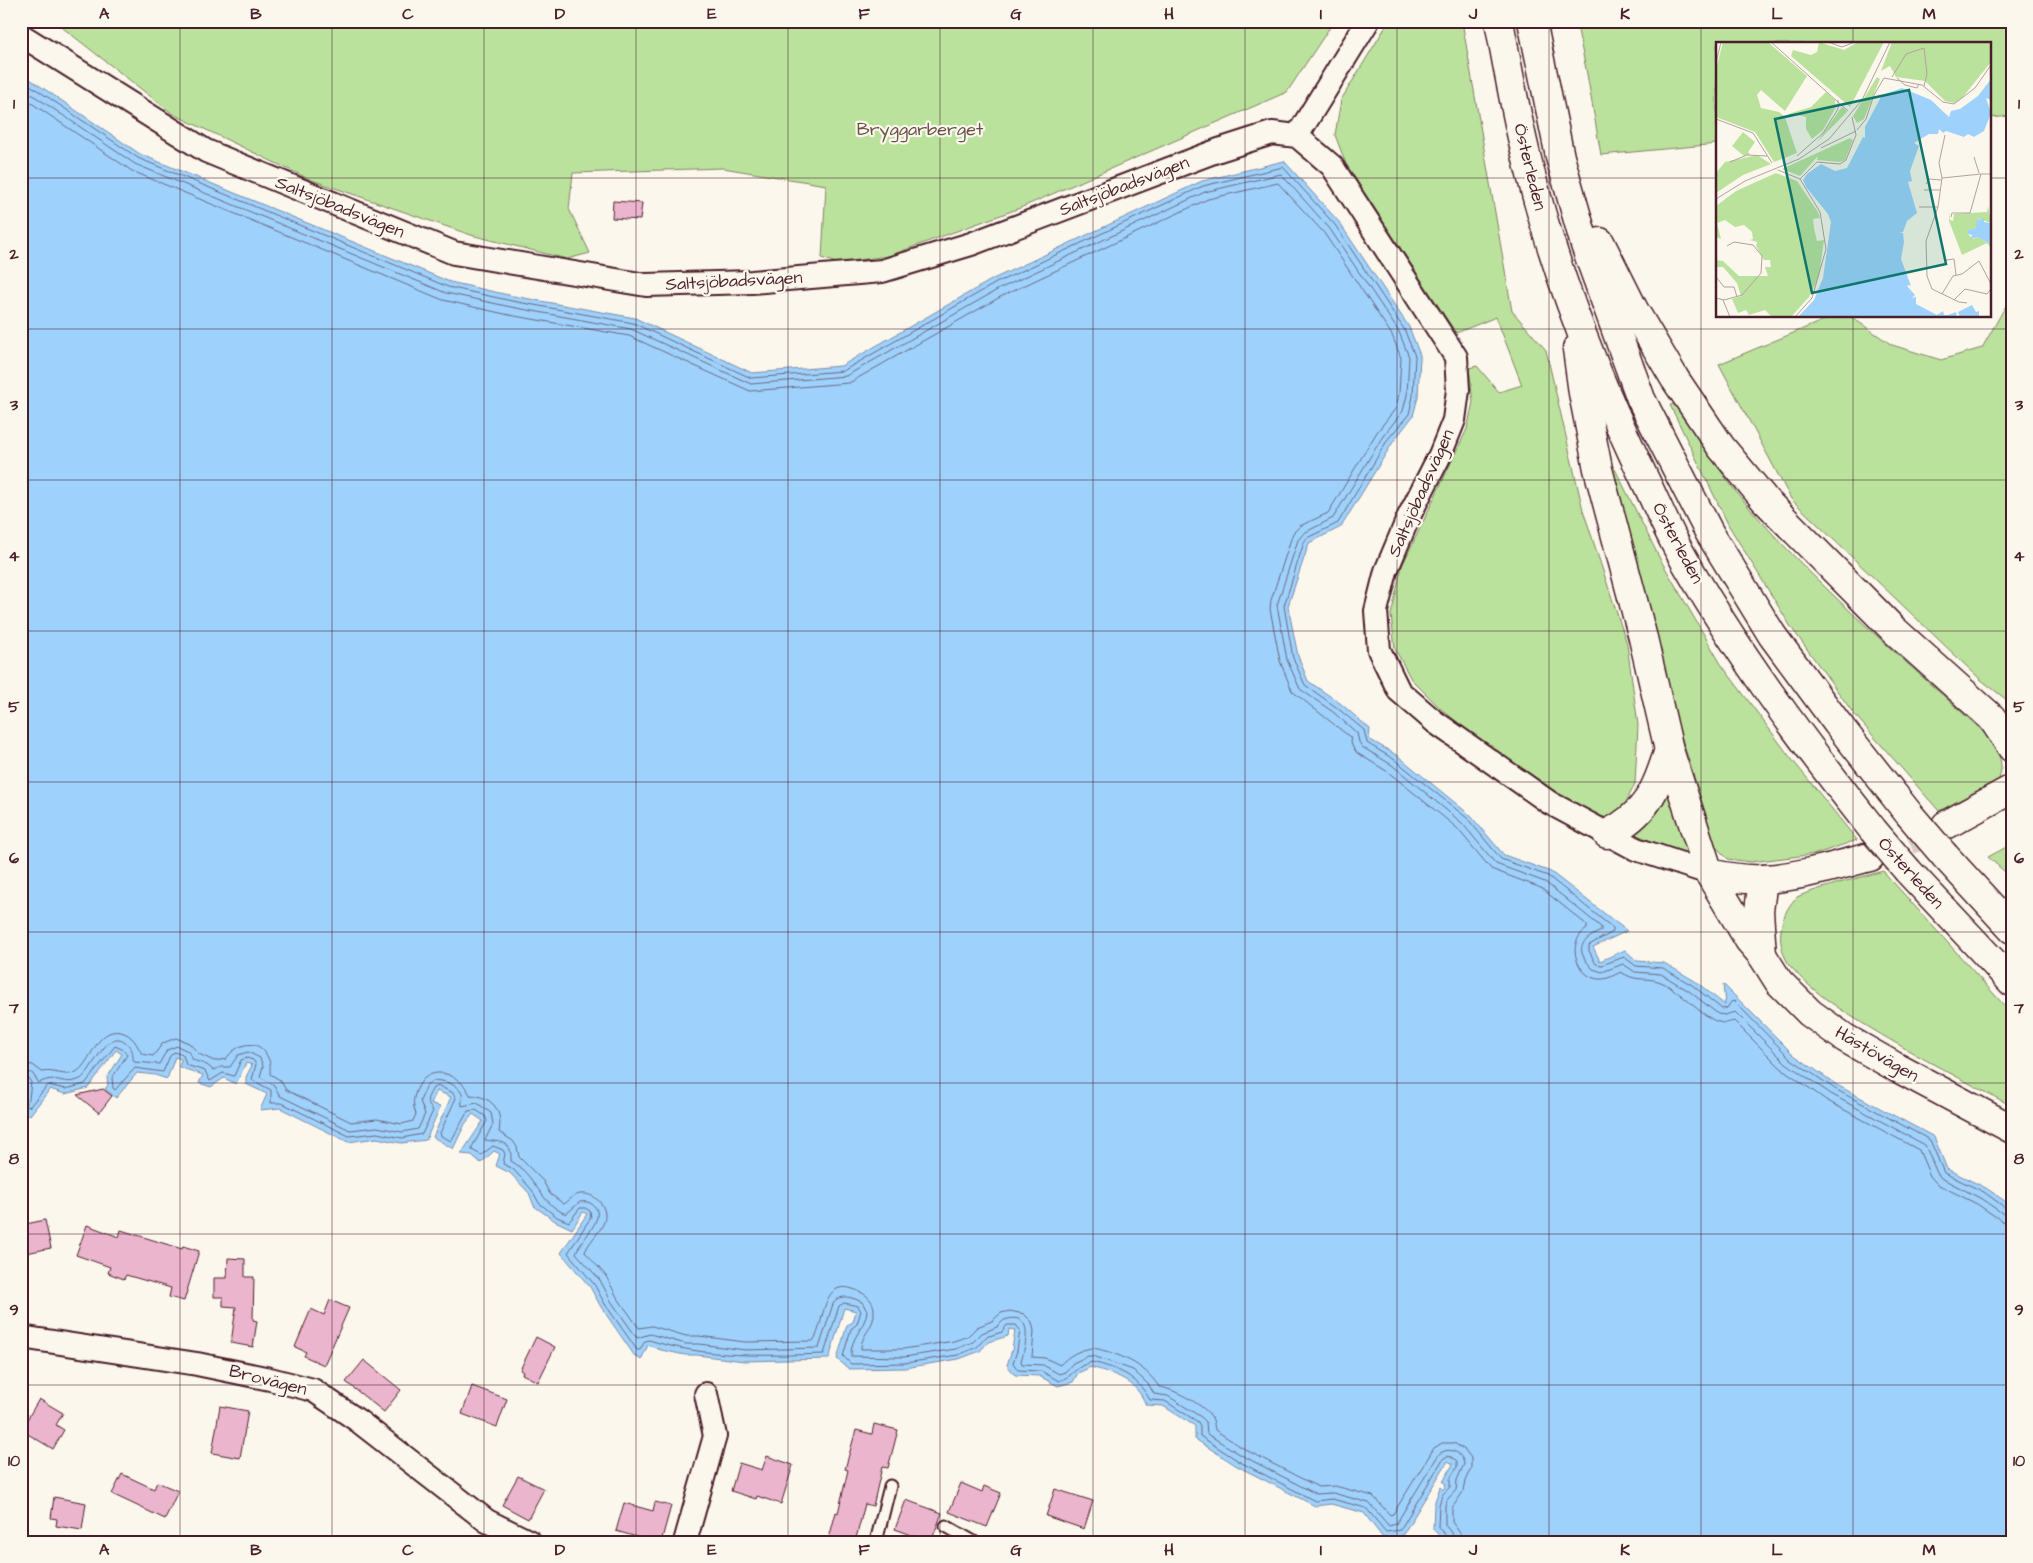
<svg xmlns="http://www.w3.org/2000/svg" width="2033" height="1563" font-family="'Architects Daughter',sans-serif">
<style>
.green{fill:#bbe29d;stroke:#828064}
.water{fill:#9ed2fc;stroke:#7c8aa8}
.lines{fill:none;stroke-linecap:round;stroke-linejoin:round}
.shore{stroke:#6c677f;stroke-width:1}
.building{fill:#ebb5cd;stroke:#4a1f2b}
.secondary-tunnel{stroke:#d8ccc5;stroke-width:28;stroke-dasharray:28 14;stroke-linecap:butt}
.lane-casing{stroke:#4a1f2b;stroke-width:15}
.street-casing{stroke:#4a1f2b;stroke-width:26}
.secondary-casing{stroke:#4a1f2b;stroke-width:31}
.highway-casing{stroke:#4a1f2b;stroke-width:31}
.lane{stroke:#fbf7ec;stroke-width:11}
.street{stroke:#fbf7ec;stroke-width:22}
.secondary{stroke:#fbf7ec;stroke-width:28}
.highway{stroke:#fbf7ec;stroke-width:28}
.highway-bridge-casing{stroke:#4a1f2b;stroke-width:31;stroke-linecap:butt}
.highway-bridge{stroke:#fbf7ec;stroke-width:28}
.grid{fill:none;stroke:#4a1f2b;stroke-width:1;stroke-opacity:0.55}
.labels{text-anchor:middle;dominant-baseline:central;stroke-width:4.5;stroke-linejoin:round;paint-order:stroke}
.park-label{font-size:18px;fill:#665048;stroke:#fbf7ec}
.street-label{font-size:18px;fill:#4a1f2b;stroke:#fbf7ec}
.inset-road{fill:none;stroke:#b4a19f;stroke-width:1}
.view{fill:#0f766e;fill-opacity:0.15;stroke:#0f766e;stroke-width:2.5}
.inset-edge{fill:none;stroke:#4a1f2b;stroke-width:2.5}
.neatline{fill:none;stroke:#4a1f2b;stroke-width:2}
.grid-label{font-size:16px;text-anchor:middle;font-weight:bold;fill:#4a1f2b}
</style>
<rect width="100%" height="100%" fill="#fbf7ec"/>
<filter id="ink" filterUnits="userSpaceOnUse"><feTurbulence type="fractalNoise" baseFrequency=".02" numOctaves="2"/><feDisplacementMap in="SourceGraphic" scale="10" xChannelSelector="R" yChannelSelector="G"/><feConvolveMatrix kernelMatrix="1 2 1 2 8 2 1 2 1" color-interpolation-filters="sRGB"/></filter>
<g filter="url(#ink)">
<g class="green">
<polygon points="54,21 1334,21 1287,92 1020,208 888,256 836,263 822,258 826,185 723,168 573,173 569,209 590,253 567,259 471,235 309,179 173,114"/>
<polygon points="1389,21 1462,21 1512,311 1546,350 1583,510 1627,644 1638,725 1635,784 1622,810 1609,818 1591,814 1542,784 1485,745 1439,707 1411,679 1395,649 1391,615 1402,566 1467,429 1473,402 1469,368 1477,366 1499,392 1522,385 1496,317 1456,333 1346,164 1335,135 1341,100"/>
<polygon points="1576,21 2012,21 2012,116 1989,118 1989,44 1717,44 1717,144 1601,155 1587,74"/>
<polygon points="2012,295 2012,704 1980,679 1791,499 1719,364 1834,316 1850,316 1892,345 1941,360 1982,348"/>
<path d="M1676 404C1700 441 1724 479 1753 512 1824 593 1908 663 1987 735 1997 750 2005 761 1999 779L1939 811 1854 714 1791 627 1729 526 1670 405Z"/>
<polygon points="1615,469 1660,559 1721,664 1790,757 1857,840 1816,854 1751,862 1728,859 1716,847 1679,729 1610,471"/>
<path d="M1668 786 1687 848 1686 852 1680 853 1630 832C1653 820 1658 809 1668 786Z"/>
<polygon points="2012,844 2012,878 1988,857"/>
<path d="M1883 871 2012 1014V1106C1965 1081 1918 1057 1872 1029 1844 1012 1813 993 1791 967 1775 947 1778 916 1796 898 1802 892 1870 875 1883 871Z"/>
</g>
<path class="water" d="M21 73 140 154 450 282 513 296 635 318 752 373 841 366 993 279 1202 181 1284 161 1339 222 1409 327 1420 355 1418 397 1413 416 1393 442 1341 527 1309 543 1288 606 1298 656 1308 681 1340 703 1370 729 1369 739 1398 756 1470 815 1504 855 1551 872 1627 931 1593 947 1600 961 1625 950 1637 961 1664 963 1695 981 1725 1005 1723 984 1794 1055 1837 1085 1934 1137 1947 1169 1986 1188 2012 1206V1542H1445L1433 1529 1434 1504 1440 1487 1443 1490 1446 1484 1443 1482 1453 1464 1448 1461 1402 1536 1383 1538 1364 1513 1331 1504 1315 1506 1237 1466 1195 1439V1426L1163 1406 1146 1405C1135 1379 1117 1375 1091 1367L1078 1373 1073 1382 1058 1386 1039 1376 1015 1375 1007 1365 1012 1350 1015 1330 1009 1329 1008 1336 988 1342 980 1351 959 1359 905 1368 849 1369 837 1359 847 1325 853 1322 856 1311 844 1308 829 1359 744 1361 697 1355H685L661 1350 648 1345 641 1360 634 1355 601 1307 590 1287 561 1253 587 1214 583 1212 572 1229 555 1221 534 1206 529 1193 510 1173 496 1166 500 1154 494 1151 481 1163 472 1155 461 1154 483 1121 473 1114 465 1124 453 1149 433 1137 451 1097 437 1091 431 1103 440 1107 426 1140 401 1143 377 1138 348 1142 280 1108 260 1110 267 1094 246 1084V1077L252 1065 246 1063 236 1084 224 1078 211 1087 199 1083 203 1075 179 1067 181 1059 175 1057 167 1079 155 1075 137 1073 116 1098 105 1089 108 1085 107 1078 122 1054 116 1050 88 1088 65 1094 50 1089 30 1115 22 1110 26 1083 21 1082Z"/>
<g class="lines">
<g class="shore">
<polyline points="21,79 138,158 448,287 512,301 633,323 751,378 843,371 996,283 1203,186 1283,167 1335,225 1404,329 1415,356 1413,396 1409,414 1388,439 1338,523 1307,538 1304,542 1284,606 1293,658 1305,685 1336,707 1364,730 1367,743 1395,760 1467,818 1501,859 1548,876 1613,928 1613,932 1589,945 1589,951 1596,964 1602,965 1624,957 1636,966 1663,968 1692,985 1722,1009 1727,1008 1731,1002 1734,1001 1791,1059 1835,1089 1930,1140 1944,1173 1984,1192 2007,1209 2012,1210"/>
<path d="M21 87 135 164 446 293 511 307 631 329 751 384 846 376 999 289 1205 192 1281 174 1330 229 1399 332 1409 357 1407 395 1403 411 1383 436 1333 518 1304 533 1298 540 1277 605 1287 660 1300 689 1333 712 1357 733 1359 742 1362 747 1392 765 1462 823 1496 864 1545 882 1601 927V931C1580 941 1574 949 1593 969L1602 972 1623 964 1635 972 1661 974 1689 991 1718 1014 1725 1015 1735 1012 1786 1063 1831 1094 1925 1145 1937 1173 1941 1178 1980 1198 2005 1215 2012 1216"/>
<path d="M21 96 132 171 443 300 509 315 629 336 750 391 849 383 1002 296 1208 199 1278 183 1324 233 1392 335 1401 358 1399 394 1396 408 1377 432 1328 513 1300 526 1293 533 1271 600 1270 609 1280 661 1292 691 1350 737 1352 746 1357 753 1388 772 1457 828 1491 869 1541 888 1587 925V929C1564 943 1578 978 1599 979 1607 980 1614 975 1621 972 1636 982 1643 977 1658 981 1679 988 1702 1018 1719 1022 1724 1024 1729 1022 1734 1021L1781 1068 1826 1100 1919 1150 1930 1176 1937 1184 1977 1204 2002 1221 2012 1223"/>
<path d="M21 1063 33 1065 42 1072C53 1069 66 1078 76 1072 92 1063 96 1027 121 1032 133 1035 137 1045 142 1054L153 1056 163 1043 176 1038 189 1043 199 1054 214 1061 226 1059C236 1043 260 1037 268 1058 271 1063 270 1068 270 1074L280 1080 286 1090 351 1122 377 1119 402 1124 413 1121 416 1114C412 1104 413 1097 418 1087 430 1062 461 1074 470 1095 493 1097 503 1110 499 1132L513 1141 517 1147 519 1157 543 1181 550 1194 564 1204C569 1201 573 1195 580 1194 595 1192 609 1207 604 1222 600 1233 589 1241 585 1252L606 1276 617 1297 639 1328 652 1326 686 1336H699L745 1342 813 1341C827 1322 819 1269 864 1294 870 1298 874 1304 874 1310 876 1327 860 1335 861 1349H903L954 1341 968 1336 977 1327 992 1321 1001 1313 1010 1311 1024 1314 1032 1322 1034 1331 1032 1357 1045 1358 1060 1365C1068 1356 1080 1349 1093 1348 1118 1353 1145 1364 1159 1387 1172 1388 1202 1404 1210 1415 1214 1419 1214 1425 1215 1430L1246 1450 1318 1487 1335 1486 1373 1496 1390 1515 1393 1514 1434 1448 1442 1443H1454L1465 1450 1471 1458V1468L1465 1481 1463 1492 1452 1508V1522L1460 1533 1462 1542"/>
<path d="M21 1071 32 1073 39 1083C57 1073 63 1087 80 1079 94 1072 109 1019 130 1047 134 1052 132 1057 134 1062L159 1064 167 1050 177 1046 188 1051 193 1060 207 1065 213 1070 221 1067H230L238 1055 248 1052 260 1058 263 1066 260 1077 274 1085 280 1096 350 1130 377 1127 402 1132 418 1129 425 1114 420 1101 427 1085 433 1081C441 1079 458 1084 462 1094 463 1098 461 1102 462 1106L477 1103 491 1113 493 1124 485 1140C500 1143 512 1138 511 1161 536 1175 539 1203 566 1214L580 1202C585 1201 591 1202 595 1207 605 1219 580 1241 576 1253L600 1280 611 1301 637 1338 650 1334 686 1344H699L745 1350 819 1348 833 1304C841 1293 851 1297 862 1302L867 1311C865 1329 850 1337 851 1356L904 1357 956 1349 973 1342 982 1333 997 1327 1004 1320C1035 1310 1026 1345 1021 1361L1022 1364 1043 1365 1059 1374 1065 1372 1073 1363 1088 1356H1093L1133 1370 1149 1385 1154 1394 1168 1396 1201 1417 1206 1422 1207 1434 1243 1456 1316 1494 1333 1493 1369 1503 1389 1526 1396 1524 1439 1454C1449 1446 1462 1452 1464 1464L1457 1480 1456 1490 1447 1500 1445 1506V1525L1453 1535 1454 1542"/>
<path d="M21 1077 28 1078 31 1082 29 1099 25 1104 29 1107 48 1085 66 1089 85 1084 115 1046 124 1050 127 1055 112 1078 113 1088 115 1090 135 1068 163 1072 170 1056 174 1052 183 1055 186 1065 205 1071 210 1081 223 1073 234 1076 241 1060 247 1058 253 1060 256 1064 252 1080 271 1090V1103H282L349 1136 377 1133 402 1138 422 1134 433 1111C425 1100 426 1101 433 1088L439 1086 453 1093 456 1098 440 1133 441 1136 451 1141 468 1111 476 1110 485 1116 487 1121 472 1147V1150L481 1155 493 1146 503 1150 505 1154 503 1164 513 1169 532 1190 539 1203 557 1217 569 1222 580 1208H585L590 1211 591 1217 568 1253 594 1284 605 1304 637 1350H640L645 1341 649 1340C705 1358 765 1356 824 1354L839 1306 844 1303 858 1306 861 1311 857 1324 851 1329 843 1356 851 1364 905 1363 958 1355 977 1347 986 1337 1002 1332 1007 1325H1016L1020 1330 1017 1351 1013 1363 1018 1370 1041 1371 1059 1381C1074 1376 1075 1366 1092 1362 1119 1369 1136 1375 1150 1400L1165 1401 1198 1422 1200 1426V1436L1240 1462 1315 1501 1332 1499 1366 1508 1386 1532 1400 1530 1443 1459 1447 1456 1451 1457 1457 1461V1467L1450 1479V1487L1442 1495 1439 1505 1438 1527 1447 1537 1448 1542"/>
</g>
</g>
<g class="building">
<polygon points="613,201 642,203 640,220 612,218"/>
<polygon points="103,1089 112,1096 99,1113 77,1095"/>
<polygon points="45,1220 51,1248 21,1254 21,1225"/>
<polygon points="87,1225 119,1237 121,1230 182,1249 183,1246 199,1251 184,1301 169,1297 171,1288 126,1275 124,1279 108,1273 110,1267 76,1255"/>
<polygon points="228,1258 245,1259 245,1277 254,1277 253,1320 257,1321 253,1347 231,1343 236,1307 223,1306 223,1297 214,1297 214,1278 227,1278"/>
<polygon points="330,1300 349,1308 324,1365 304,1356 306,1352 295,1347 311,1309 324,1315"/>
<polygon points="536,1337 555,1347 538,1382 522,1374 523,1372 520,1370"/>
<polygon points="364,1360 401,1390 384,1412 346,1382"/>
<polygon points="472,1386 507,1399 497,1427 462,1414"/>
<polygon points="39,1399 63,1413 56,1425 64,1430 53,1449 21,1430"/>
<polygon points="220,1406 248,1411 240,1458 212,1453"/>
<polygon points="874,1424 898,1430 888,1468 882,1467 873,1506 865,1504 855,1542 828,1542 836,1512 838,1513 848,1470 845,1469 856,1430 872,1434"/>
<polygon points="767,1456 793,1465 781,1504 757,1496 756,1499 731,1491 739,1463 762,1470"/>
<polygon points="122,1474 154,1489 157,1482 178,1491 165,1519 112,1494"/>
<polygon points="518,1476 544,1489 528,1519 502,1505"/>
<polygon points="961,1483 982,1492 984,1486 1001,1493 987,1527 949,1512"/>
<polygon points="1055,1489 1093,1501 1084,1529 1046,1516"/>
<polygon points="54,1497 86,1503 82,1530 56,1526 57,1519 51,1518"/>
<polygon points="906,1500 942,1513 931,1542 895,1529"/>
<polygon points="655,1502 671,1506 661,1542 654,1542 616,1531 624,1503 653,1511"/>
</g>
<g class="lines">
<polyline class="secondary-tunnel" points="1870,857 1946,825"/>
<g class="lane-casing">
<g id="lane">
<polyline points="946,1526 974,1542"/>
<polyline points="876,1542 890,1486"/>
</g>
</g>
<g class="street-casing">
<g id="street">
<polyline points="21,35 206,151 454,253 646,285 752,282 882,271 971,244 1219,150 1272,133 1297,136 1332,166 1456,357 1458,390 1454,420 1440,455 1409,516 1386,571 1376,611 1379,650 1399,691 1435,722 1550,803 1636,849 1709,873"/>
<polyline points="1297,136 1368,21"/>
<polyline points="21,1337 197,1364 270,1379 313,1390 357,1420 487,1521 530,1542"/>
<polyline points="685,1542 715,1436 706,1394"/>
</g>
</g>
<g class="secondary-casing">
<g id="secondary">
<polyline points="1946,825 2012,789"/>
<polyline points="1709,873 1749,940 1762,955 1779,982 1810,1013 1845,1038 1894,1066 2012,1129"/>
<path d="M1709 873C1726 877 1745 880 1763 879 1799 877 1835 866 1870 857"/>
<polyline points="1762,955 1759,911 1763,879"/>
</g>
</g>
<g class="highway-casing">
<g id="highway">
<path d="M1499 21C1508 69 1516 116 1528 163 1555 273 1597 380 1646 482 1656 503 1666 526 1677 547 1733 648 1802 740 1873 830"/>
<polyline points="1532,21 1560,157 1585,245 1641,399 1709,532 1772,635 1837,723 1909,814"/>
<polyline points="1600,242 1634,310 1675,379 1721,447 1765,500 1894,630 1992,718 2012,748"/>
<polyline points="1577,349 1583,393 1598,469 1643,638 1669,750 1709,873"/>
<path d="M1607 834C1648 813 1655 791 1669 750"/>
<polyline points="1945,856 2012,929"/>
<polyline points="1908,871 2012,982"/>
</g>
</g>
<use href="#lane" class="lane"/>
<use href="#street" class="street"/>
<use href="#secondary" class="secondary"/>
<use href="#highway" class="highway"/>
<g class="highway-bridge-casing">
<g id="highway-bridge">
<polyline points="1909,814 1945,856"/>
<polyline points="1873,830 1908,871"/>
</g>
</g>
<use href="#highway-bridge" class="highway-bridge"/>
</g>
</g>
<path class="grid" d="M180 21V1542M332 21V1542M484 21V1542M636 21V1542M788 21V1542M940 21V1542M1093 21V1542M1245 21V1542M1397 21V1542M1549 21V1542M1701 21V1542M1853 21V44M21 178H1717M1989 178H2012M1853 316V1542M21 329H2012M21 480H2012M21 631H2012M21 782H2012M21 932H2012M21 1083H2012M21 1234H2012M21 1385H2012"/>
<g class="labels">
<g class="park-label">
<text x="920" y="129">Bryggarberget</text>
</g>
<g class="street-label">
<text transform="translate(1530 167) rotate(76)">Österleden</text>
<text transform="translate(1124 186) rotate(-21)">Saltsjöbadsvägen</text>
<text transform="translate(340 207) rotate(22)">Saltsjöbadsvägen</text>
<text transform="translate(734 281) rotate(-3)">Saltsjöbadsvägen</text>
<text transform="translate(1421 493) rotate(-66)">Saltsjöbadsvägen</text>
<text transform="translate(1678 543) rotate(62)">Österleden</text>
<text transform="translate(1911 873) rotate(48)">Österleden</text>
<text transform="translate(1877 1054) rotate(30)">Hästövägen</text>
<text transform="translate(268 1380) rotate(14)">Brovägen</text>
</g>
</g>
<g transform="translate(1716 42)">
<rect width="275" height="275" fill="#fbf7ec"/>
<path d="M7 0H52L91 34 69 69 45 48 41 53 45 66 63 70 69 75 81 111 58 120 39 90 0 75V27ZM103 0 128 8 142 0H168L134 65 75 14 77 8 95 13 101 10ZM176 0H275V20L246 56 239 61 229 59 209 39 180 35 174 24 165 29ZM161 35 164 37 148 77 141 81 137 74ZM110 50 119 58 120 65 107 88 96 97 90 87V75L77 72 73 75 72 72 95 65ZM127 65 131 70 101 100 125 66ZM27 90 39 100 32 110 34 112 28 114 16 104ZM134 96 137 98 129 118 124 120 101 118 102 114 84 134 66 127ZM41 113 55 122 27 133 0 151V131L9 120ZM60 131 81 139 102 170 104 176 97 177 98 186 101 199 108 198 103 234 93 255 75 275H56L49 268 33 273 30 268 22 271 16 257 25 254 21 241 7 225H0V218L7 219 23 234H52L49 225H55L54 218H48L40 204 41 200 34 198 37 197 36 190 28 183 19 185 9 178 1 181 5 197 0 195V164L20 149ZM272 164 275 181 263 177 260 186 253 188 252 192 257 197 262 195 272 201 275 198V206L271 201 246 213 233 179 234 170V178L237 179 238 172 271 170Z" fill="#bbe29d"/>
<path d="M275 37V58L270 56 275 71 268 89 258 95 252 92 248 95 230 89 227 91 223 87 222 92H213L198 101 203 104 194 129 196 139 192 140 201 171 191 179 187 190H183L187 191 188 200 185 217 195 244 193 243 191 244 199 253 196 256 200 255V262L221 273 227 269 228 273H232L240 270 241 275H82L98 258 107 236 115 180 112 172 90 145 87 138 91 132 105 122 119 129 131 126 147 95 149 96V85L166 53 186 46 215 58 233 75 235 69 244 67 262 54ZM268 176V180L275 181V198L272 201 262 195 255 197 256 193 252 192V188L260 186V179ZM256 263 260 270 263 269V275H244L242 270Z" fill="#9ed2fc"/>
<path class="inset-road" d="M55 0 132 69M112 0 126 5 139 0M0 21 5 0M176 35 190 12 208 6 211 32 208 44M181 36 189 43 201 46 203 42M0 77 37 91 56 121M141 88 150 77 158 53 168 36 206 43 227 60 238 62 259 46 275 23M229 93 223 121 226 136 222 165 210 199 211 234 216 247 243 260 251 261M105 106 140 89M81 114 107 91 122 67V58M258 115 263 131M14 120 31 113 51 114M62 128 84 137M226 136 265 132M210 142 213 137 225 138M208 148H224M0 157 29 139 83 117 113 97 146 58 174 0M203 165H222M235 175 236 171H254L265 132H275M230 218 238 217 240 233M1 236 8 245H18L21 255M226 252 237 234 246 232 263 219 275 242M0 256 8 258 26 253 45 231 46 214 37 203 18 200 11 204M7 258 14 275M238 258 249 247 271 252 275 247M79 275 96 256 110 207 104 170 84 137 101 120 124 122 130 118 140 93 136 75"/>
<path class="view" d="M193 48 230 222 96 251 59 77Z"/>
<rect width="275" height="275" class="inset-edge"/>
</g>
<rect width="2033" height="1563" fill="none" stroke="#fbf7ec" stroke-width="55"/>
<rect x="28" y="28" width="1978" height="1508" class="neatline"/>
<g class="grid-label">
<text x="104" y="19">A</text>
<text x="256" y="19">B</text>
<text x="408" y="19">C</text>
<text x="560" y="19">D</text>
<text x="712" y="19">E</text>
<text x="864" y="19">F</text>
<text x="1016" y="19">G</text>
<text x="1169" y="19">H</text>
<text x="1321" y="19">I</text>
<text x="1473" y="19">J</text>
<text x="1625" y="19">K</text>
<text x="1777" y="19">L</text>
<text x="1929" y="19">M</text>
<text x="14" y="109">1</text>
<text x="2019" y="109">1</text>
<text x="14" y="259">2</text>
<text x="2019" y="259">2</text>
<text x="14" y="410">3</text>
<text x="2019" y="410">3</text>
<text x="14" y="561">4</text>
<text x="2019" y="561">4</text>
<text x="14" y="712">5</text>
<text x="2019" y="712">5</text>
<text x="14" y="863">6</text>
<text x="2019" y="863">6</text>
<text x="14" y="1013">7</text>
<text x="2019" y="1013">7</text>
<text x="14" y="1164">8</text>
<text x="2019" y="1164">8</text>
<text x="14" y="1315">9</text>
<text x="2019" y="1315">9</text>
<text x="14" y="1466">10</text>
<text x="2019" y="1466">10</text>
<text x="104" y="1555">A</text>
<text x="256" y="1555">B</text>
<text x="408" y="1555">C</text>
<text x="560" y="1555">D</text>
<text x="712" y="1555">E</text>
<text x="864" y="1555">F</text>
<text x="1016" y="1555">G</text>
<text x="1169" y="1555">H</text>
<text x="1321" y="1555">I</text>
<text x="1473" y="1555">J</text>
<text x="1625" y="1555">K</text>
<text x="1777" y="1555">L</text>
<text x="1929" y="1555">M</text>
</g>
</svg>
